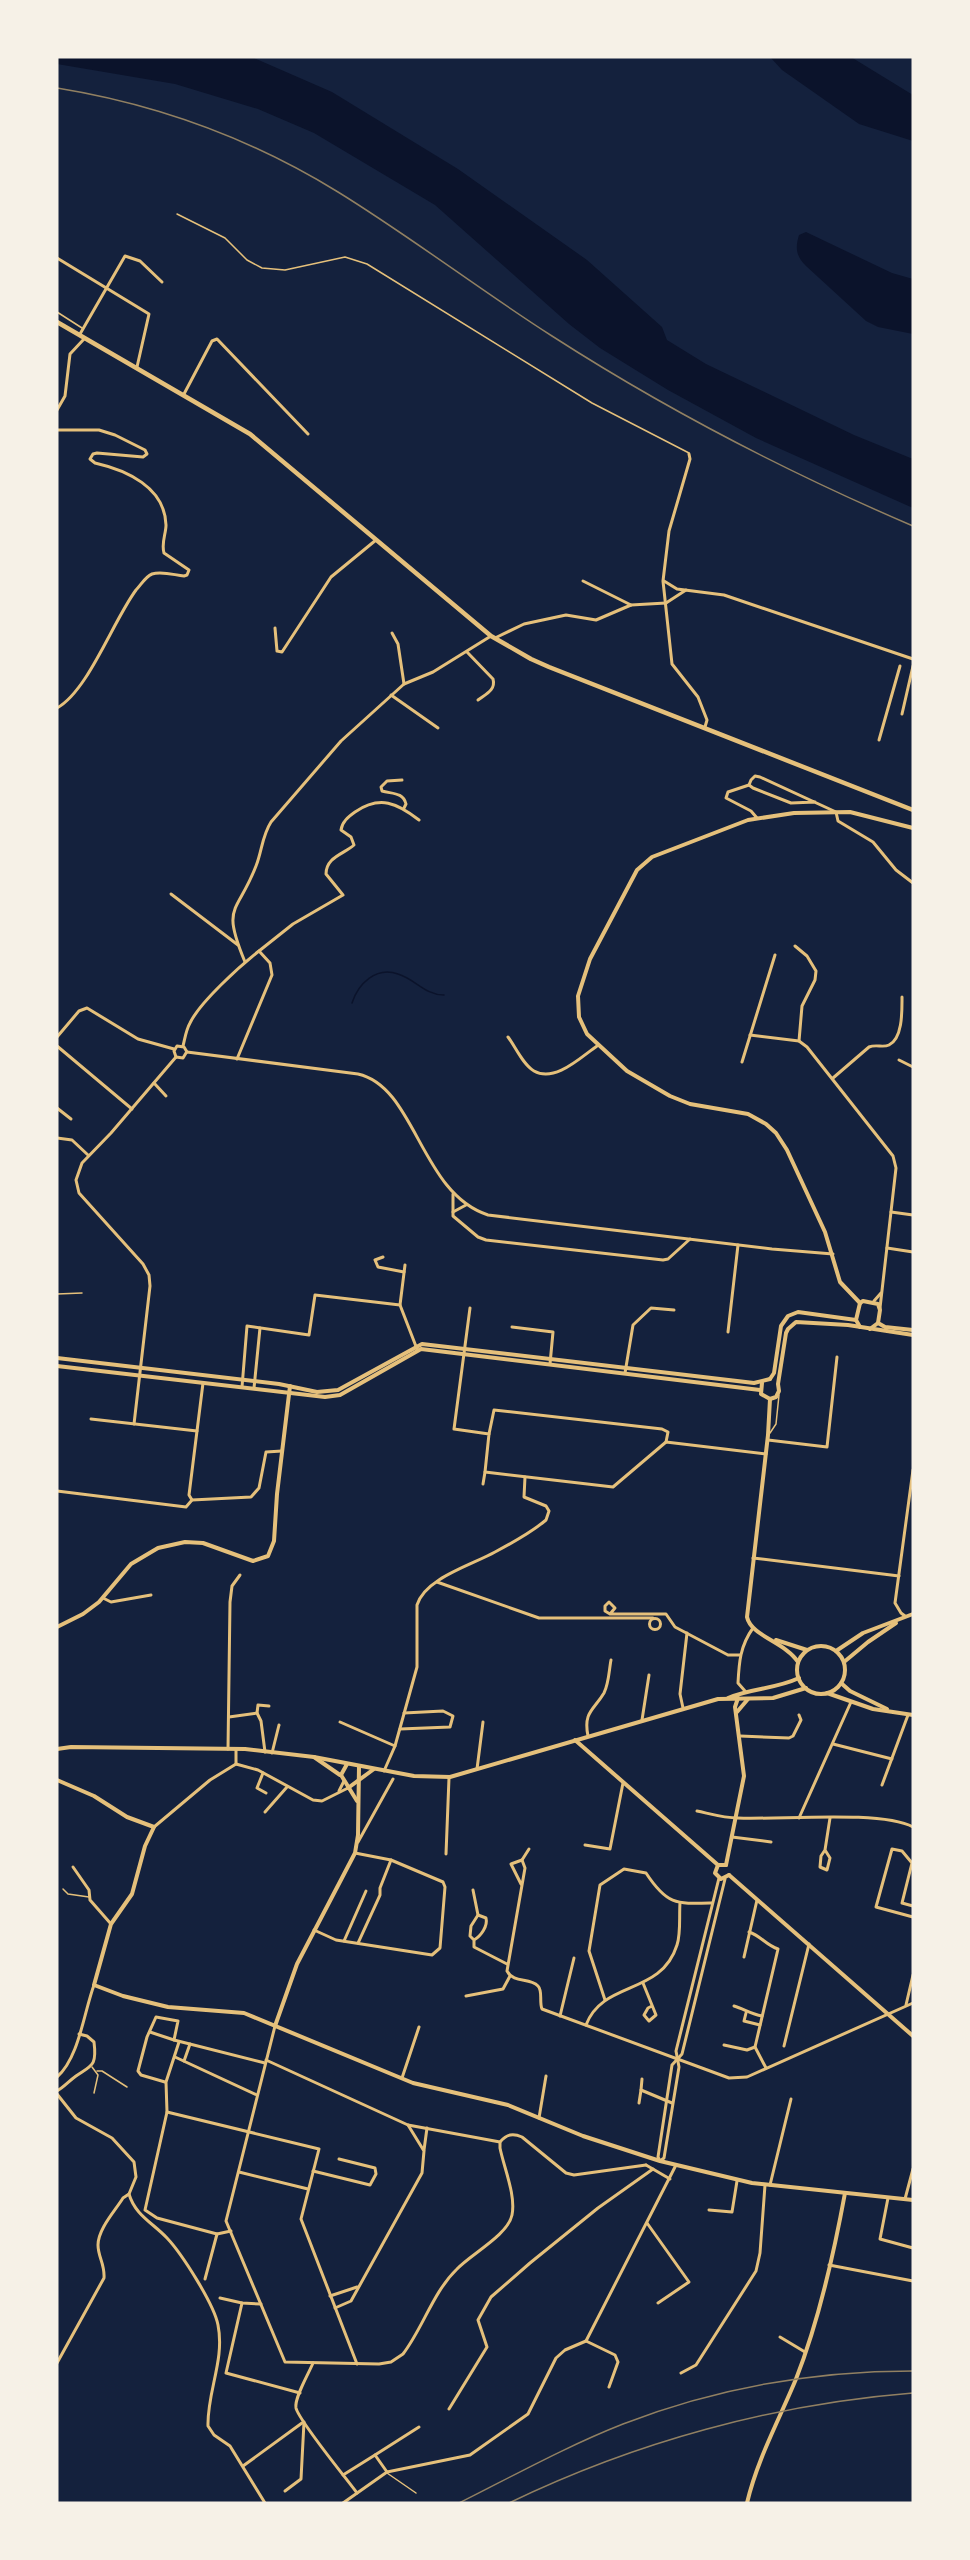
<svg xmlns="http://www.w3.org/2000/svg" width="970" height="2560" font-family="'PT Sans Narrow',sans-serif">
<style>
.water{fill:#0b132b}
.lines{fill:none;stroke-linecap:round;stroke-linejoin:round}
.stream{stroke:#0b132b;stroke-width:1.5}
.service{stroke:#e5c07b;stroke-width:1.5}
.minor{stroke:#e5c07b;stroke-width:3}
.tertiary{stroke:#e5c07b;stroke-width:4}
.secondary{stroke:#e5c07b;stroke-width:4}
.primary{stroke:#e5c07b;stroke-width:4.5}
.rail{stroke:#918062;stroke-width:1.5}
</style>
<rect width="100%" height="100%" fill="#14213d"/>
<g class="water">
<polygon points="57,57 252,57 332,92 458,169 587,260 662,327 667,340 706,364 854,435 913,459 913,508 756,438 668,390 600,348 569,324 435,205 314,133 258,109 175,84 57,64"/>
<polygon points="770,57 851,57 913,95 913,141 859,124 782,70"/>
<path d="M806 232 892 273 913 279V334L878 327 866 321 806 266C796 256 795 248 799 235Z"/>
</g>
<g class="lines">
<path class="stream" d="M352 1003C358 984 376 966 398 974 415 979 425 995 444 995"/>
<g class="service">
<polyline points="177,214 225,238 247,260 262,268 285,270 345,257 367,264 592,403 689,453"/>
<polyline points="57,312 82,328"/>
<polyline points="57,1294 82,1293"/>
<polyline points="770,1433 776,1424 779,1395"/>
<polyline points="63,1889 68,1894 89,1897"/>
<polyline points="92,2067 98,2075 94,2093"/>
<polyline points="97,2071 102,2071 127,2087"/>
<polyline points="387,2473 416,2493"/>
</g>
<g class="minor">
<polyline points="57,258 149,314 137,367"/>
<polyline points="80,334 125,256 140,261 162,282"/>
<polyline points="184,394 212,341 217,339 308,434"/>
<polyline points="57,410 65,396 70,354 84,339"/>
<path d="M57 430H99L115 435 145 450 147 454 143 457 97 453 93 454 90 459 95 463C126 470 165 487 166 525 166 534 161 543 164 553L189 570 187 575 184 576C174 575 162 571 152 574 145 577 141 585 136 590 113 621 88 691 57 708"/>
<polyline points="689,454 690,459 669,531 663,581 672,664 698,697 707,720 705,727"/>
<polyline points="583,581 631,605"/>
<polyline points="664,581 677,589 724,595 913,659"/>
<polyline points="666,603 686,590"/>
<polyline points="275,628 277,651 282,652 331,577 376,540"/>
<polyline points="392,633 398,644 404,684"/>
<polyline points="495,638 524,624 566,615 596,620 631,605 666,603"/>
<path d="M467 652 493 679C496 690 486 694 478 700"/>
<polyline points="391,695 438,728"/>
<polyline points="902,714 913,666"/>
<polyline points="879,740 900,666"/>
<path d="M402 780 387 781 381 787 382 791C392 794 403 792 406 804L404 808"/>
<polyline points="749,785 728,792 726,798 751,811 757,818"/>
<polyline points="815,802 791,803 753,788 749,785 751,780 755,776 760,777 836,812 838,821 873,842 896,870 913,883"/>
<polyline points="171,894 238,945"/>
<polyline points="795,946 807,956 816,971 815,980 802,1006 799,1041"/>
<path d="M245 962C221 904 237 915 256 866 262 851 262 836 271 822L341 741 404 684 433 672 491 636"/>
<polyline points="750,1035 799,1041 807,1047 893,1156 896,1168 880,1308"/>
<polyline points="57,1037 79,1011 87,1008 138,1039 174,1049"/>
<path d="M508 1037C515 1046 523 1065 534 1071 555 1083 581 1057 597 1046"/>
<polyline points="57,1046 132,1109"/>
<path d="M183 1046C185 1038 186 1030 190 1023 200 1002 240 966 259 951"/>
<path d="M187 1052 358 1074C416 1087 420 1193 488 1215L772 1249 833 1254"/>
<polyline points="176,1057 174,1051 177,1046 184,1047 187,1052"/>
<polyline points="176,1057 183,1058 186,1053"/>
<path d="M237 1059 272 975 270 963 259 951 293 924 343 895 326 874C326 857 344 854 354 845L351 837 341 830C342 822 348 817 355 812 380 795 397 803 419 820"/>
<polyline points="899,1060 913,1067"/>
<polyline points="742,1062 775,955"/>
<path d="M833 1078 869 1047C876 1044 883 1048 889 1045 903 1038 902 1010 902 997"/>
<polyline points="154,1083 166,1096"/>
<polyline points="57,1108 71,1119"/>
<polyline points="57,1138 72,1140 88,1155"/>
<polyline points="453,1194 453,1216 478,1237 486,1240 663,1260 668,1259 690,1239"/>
<polyline points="453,1212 466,1205"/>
<polyline points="891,1212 913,1215"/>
<polyline points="887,1248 913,1252"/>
<polyline points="383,1257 375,1260 378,1267 404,1272"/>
<polyline points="405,1265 400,1305 417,1349"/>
<polyline points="874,1301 881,1293"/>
<polyline points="470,1308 454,1429 489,1434 485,1472 613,1487 666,1442 766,1454"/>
<polyline points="512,1327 553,1332 550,1364"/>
<polyline points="728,1332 738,1245"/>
<polyline points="625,1373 633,1325 651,1308 674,1310"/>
<polyline points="242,1387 247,1326 309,1335 315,1295 400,1305"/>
<polyline points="254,1388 260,1328"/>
<polyline points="91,1419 197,1431"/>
<polyline points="134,1424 150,1286 149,1275 143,1264 79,1193 76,1180 82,1163 111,1133 176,1057"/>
<polyline points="489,1434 494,1410 662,1429 668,1432 666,1442"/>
<polyline points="768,1440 827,1447 837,1357"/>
<polyline points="483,1484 485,1472"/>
<polyline points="57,1491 186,1507 192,1500 251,1497 259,1488 266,1452 282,1451"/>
<polyline points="192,1500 189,1495 203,1383"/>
<polyline points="753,1558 899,1576"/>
<polyline points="437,1582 539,1618 653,1618"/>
<polyline points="103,1598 111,1602 151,1595"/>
<polyline points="610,1614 615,1608 609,1602 605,1606 605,1611 610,1614 666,1614 675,1627 728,1655 740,1655"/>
<polyline points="905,1616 901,1613 895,1603 913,1470"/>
<circle cx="655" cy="1624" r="5.5"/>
<path d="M745 1691 738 1683C739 1663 740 1646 753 1628"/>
<polyline points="683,1708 680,1694 687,1633"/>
<polyline points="257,1713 258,1705 269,1706"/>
<polyline points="229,1717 257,1713 261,1721 265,1752"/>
<polyline points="642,1720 649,1675"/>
<polyline points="340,1722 395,1746"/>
<polyline points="400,1729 450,1727 453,1716 443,1711 404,1713"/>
<path d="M588 1736C583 1712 594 1710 604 1693 609 1683 609 1670 611 1660"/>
<polyline points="740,1736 789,1738 793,1736 801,1720 799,1715"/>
<polyline points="833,1744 892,1759"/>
<polyline points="228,1749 230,1602 232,1586 240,1575"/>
<polyline points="272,1753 279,1725"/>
<polyline points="236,1764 236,1749"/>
<polyline points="477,1769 483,1722"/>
<path d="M384 1771 395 1746 417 1667V1605C425 1578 472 1565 495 1552 512 1543 532 1532 546 1520L549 1511 546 1506 524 1497 525 1477"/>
<polyline points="263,1773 257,1788 266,1793"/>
<polyline points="882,1785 908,1715"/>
<polyline points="339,1791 344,1781"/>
<path d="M697 1811C711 1814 724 1818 738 1818 779 1820 881 1810 913 1827"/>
<polyline points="265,1812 287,1787"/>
<polyline points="799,1818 851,1702"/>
<polyline points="154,1827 210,1780 236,1764 258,1770 313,1800 322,1801 348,1788"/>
<polyline points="732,1837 771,1842"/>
<polyline points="358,1842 393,1779"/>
<polyline points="585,1845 610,1849 623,1783"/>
<polyline points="825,1850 830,1858 827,1870 820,1867 821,1856 825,1850 830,1818"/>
<polyline points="446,1854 449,1778"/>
<polyline points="522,1860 529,1849"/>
<polyline points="73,1867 89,1890 90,1900 111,1924"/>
<path d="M521 1884 511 1864 522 1860 525 1868 507 1971C514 1984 529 1977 538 1986 543 1991 539 2002 542 2009L729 2078 747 2077 913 2003"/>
<polyline points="473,1890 478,1915"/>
<polyline points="913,1906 902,1903 912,1863 902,1851 892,1849 876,1907 913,1917"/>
<polyline points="314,1930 336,1940 432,1955 440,1948 445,1887 443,1882 391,1860 355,1853"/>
<path d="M749 1932C761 1936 766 1945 778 1949L755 2047 766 2068"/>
<path d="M474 1940 470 1936 471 1926 478 1915 486 1918C488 1926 481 1936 474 1940V1947L507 1964"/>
<polyline points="344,1941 366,1891"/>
<polyline points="358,1943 380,1895 380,1888 391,1860"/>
<polyline points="744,1957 757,1900"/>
<polyline points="643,1983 656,2015 649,2021 644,2015 648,2008 652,2006"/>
<polyline points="466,1996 503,1989 510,1976"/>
<path d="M605 2000 589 1951 600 1885 624 1869 646 1873C667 1905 676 1904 712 1903"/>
<polyline points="906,2005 913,1975"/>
<path d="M734 2006C744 2009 751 2014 762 2016"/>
<polyline points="746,2013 744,2021 760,2025"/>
<polyline points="560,2016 574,1958"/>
<path d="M586 2025C603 1980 661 1996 677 1945 681 1933 679 1917 680 1903"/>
<path d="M275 2026 226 2221 285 2362 379 2364 391 2362 403 2354C423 2328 433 2292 457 2269 471 2254 508 2235 512 2215 516 2195 504 2168 500 2148V2142C507 2134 513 2133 522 2137L566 2173 574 2175 646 2165"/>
<polyline points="150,2032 174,2040 265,2063"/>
<polyline points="179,2042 166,2082 167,2112 145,2210 157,2218 217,2234 231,2231"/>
<polyline points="724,2045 747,2050 755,2047"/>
<polyline points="784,2046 809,1944"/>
<polyline points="175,2057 257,2095"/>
<polyline points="266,2060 408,2125 500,2142"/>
<polyline points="184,2061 190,2044"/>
<path d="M57 2077C79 2058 84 2012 94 1985"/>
<polyline points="402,2078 419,2027"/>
<polyline points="165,2082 141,2075 138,2071 147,2037 156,2017 178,2021 174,2040"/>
<polyline points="641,2090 642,2079"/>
<path d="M57 2091C64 2087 69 2081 76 2076 92 2065 97 2066 94 2042L87 2036 79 2034"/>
<path d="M57 2094 76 2118 112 2138 134 2162 136 2177 129 2194C135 2215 153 2223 167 2238 182 2254 214 2304 218 2325 225 2360 207 2392 208 2426L214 2435 230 2446 265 2503"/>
<polyline points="639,2103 641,2090 672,2103"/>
<polyline points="167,2112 319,2149 301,2219 357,2364"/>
<polyline points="539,2118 546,2076"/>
<polyline points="424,2150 427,2128"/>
<polyline points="660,2161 658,2157 672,2065 682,2054 725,1879"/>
<polyline points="660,2161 664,2158 679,2067 676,2051 719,1878"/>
<polyline points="646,2165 670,2179"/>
<polyline points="313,2171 370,2185 376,2174 375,2168 339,2159"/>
<polyline points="239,2172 308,2189"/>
<polyline points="770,2185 791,2099"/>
<polyline points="888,2198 880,2239 913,2248"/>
<polyline points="905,2199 913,2169"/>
<polyline points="709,2210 732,2212 737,2181"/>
<polyline points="647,2223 689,2282 658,2303"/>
<polyline points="829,2265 913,2281"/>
<polyline points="205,2279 217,2234"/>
<polyline points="330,2296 357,2287"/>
<polyline points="220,2298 242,2303 261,2304"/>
<polyline points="242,2303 226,2373 300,2393"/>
<polyline points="335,2308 351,2301 422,2173 424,2151 408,2125"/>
<polyline points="780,2337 805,2352"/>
<path d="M57 2363 104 2278C105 2264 98 2257 98 2245 98 2229 115 2211 123 2198L129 2194"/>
<path d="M313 2363C309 2373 294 2398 296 2408 299 2421 346 2478 357 2493"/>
<polyline points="681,2373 696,2365 756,2271 760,2253 765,2185"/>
<polyline points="609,2387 618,2362 615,2355 586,2341 676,2165"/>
<polyline points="449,2409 487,2347 478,2320 491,2297 530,2263 598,2208 653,2169"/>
<polyline points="375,2455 419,2427"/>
<polyline points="243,2466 302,2423"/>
<polyline points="343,2475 375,2455 387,2472"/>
<polyline points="285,2491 301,2479 304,2422"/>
<polyline points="343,2503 387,2472 470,2455 528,2414 556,2358 565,2350 586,2341"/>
</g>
<g class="tertiary">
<polyline points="860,1303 840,1282 825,1232 787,1150 776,1133 766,1124 748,1114 690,1104 670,1096 627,1071 587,1034 579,1017 578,996 590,959 637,870 652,857 748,820 794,813 850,812 913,828"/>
<polyline points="860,1303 863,1301 878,1304 880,1310 878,1323 870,1329"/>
<polyline points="860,1303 856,1320 860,1327"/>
<polyline points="878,1323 885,1327 913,1330"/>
<polyline points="57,1358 279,1384 317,1392 338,1390 422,1344 754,1383 770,1379"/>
<polyline points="57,1366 325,1397 340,1395 421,1349 760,1390"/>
<polyline points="770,1379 774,1373 781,1326 788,1316 798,1312 856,1320"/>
<polyline points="762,1383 761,1394 770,1399"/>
<path d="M770 1399 768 1435 747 1617C751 1636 785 1642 798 1662"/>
<polyline points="770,1399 776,1397 779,1391 778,1384 786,1333 788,1329 796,1322 848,1325 913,1335"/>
<polyline points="57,1627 83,1614 99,1602 131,1564 158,1548 185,1542 203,1543 253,1561 268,1556 274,1541 277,1494 290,1386"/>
<polyline points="776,1640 807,1650"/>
<polyline points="737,1712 748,1699"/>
<polyline points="575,1740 718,1865"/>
<polyline points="314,1757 340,1775"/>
<polyline points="347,1764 341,1775 357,1801"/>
<polyline points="57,1780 94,1796 127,1817 154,1827 145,1846 132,1894 111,1924 94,1985 123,1996 168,2007 244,2013 413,2083 508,2105 583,2136 660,2161 752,2183 913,2200"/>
<polyline points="348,1788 374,1769"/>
<polyline points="726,1865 744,1776 735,1707 738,1698"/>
<polyline points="726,1865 718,1865 715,1873 721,1879 729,1875"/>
<polyline points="729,1875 913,2036"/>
<polyline points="275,2026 297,1964 355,1853 358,1835 359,1767"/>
<path d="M747 2503C757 2460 779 2420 796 2379 818 2323 834 2253 845 2193"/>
</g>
<g class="secondary">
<circle cx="821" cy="1670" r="24"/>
<polyline points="836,1651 863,1633 913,1614"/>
<polyline points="844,1662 868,1642 896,1623"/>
<polyline points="841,1683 850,1691 887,1709"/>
<polyline points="827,1693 873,1709 913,1715"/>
<path d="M728 1698C751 1688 776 1689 799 1678"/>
<polyline points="57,1749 71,1747 245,1749 314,1757 414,1776 450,1777 718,1699 773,1698 806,1688"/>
</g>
<polyline class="primary" points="57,322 250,434 491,636 531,659 549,667 913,810"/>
<g class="rail">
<path d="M57 88C156 104 252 139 338 192 411 237 480 290 552 336 667 410 787 472 913 526"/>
<path d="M459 2503C513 2476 567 2446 623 2424 716 2388 814 2371 913 2371"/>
<path d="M509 2503C635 2442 774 2404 913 2393"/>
</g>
</g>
<rect width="970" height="2560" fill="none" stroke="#f6f1e7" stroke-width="117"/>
</svg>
